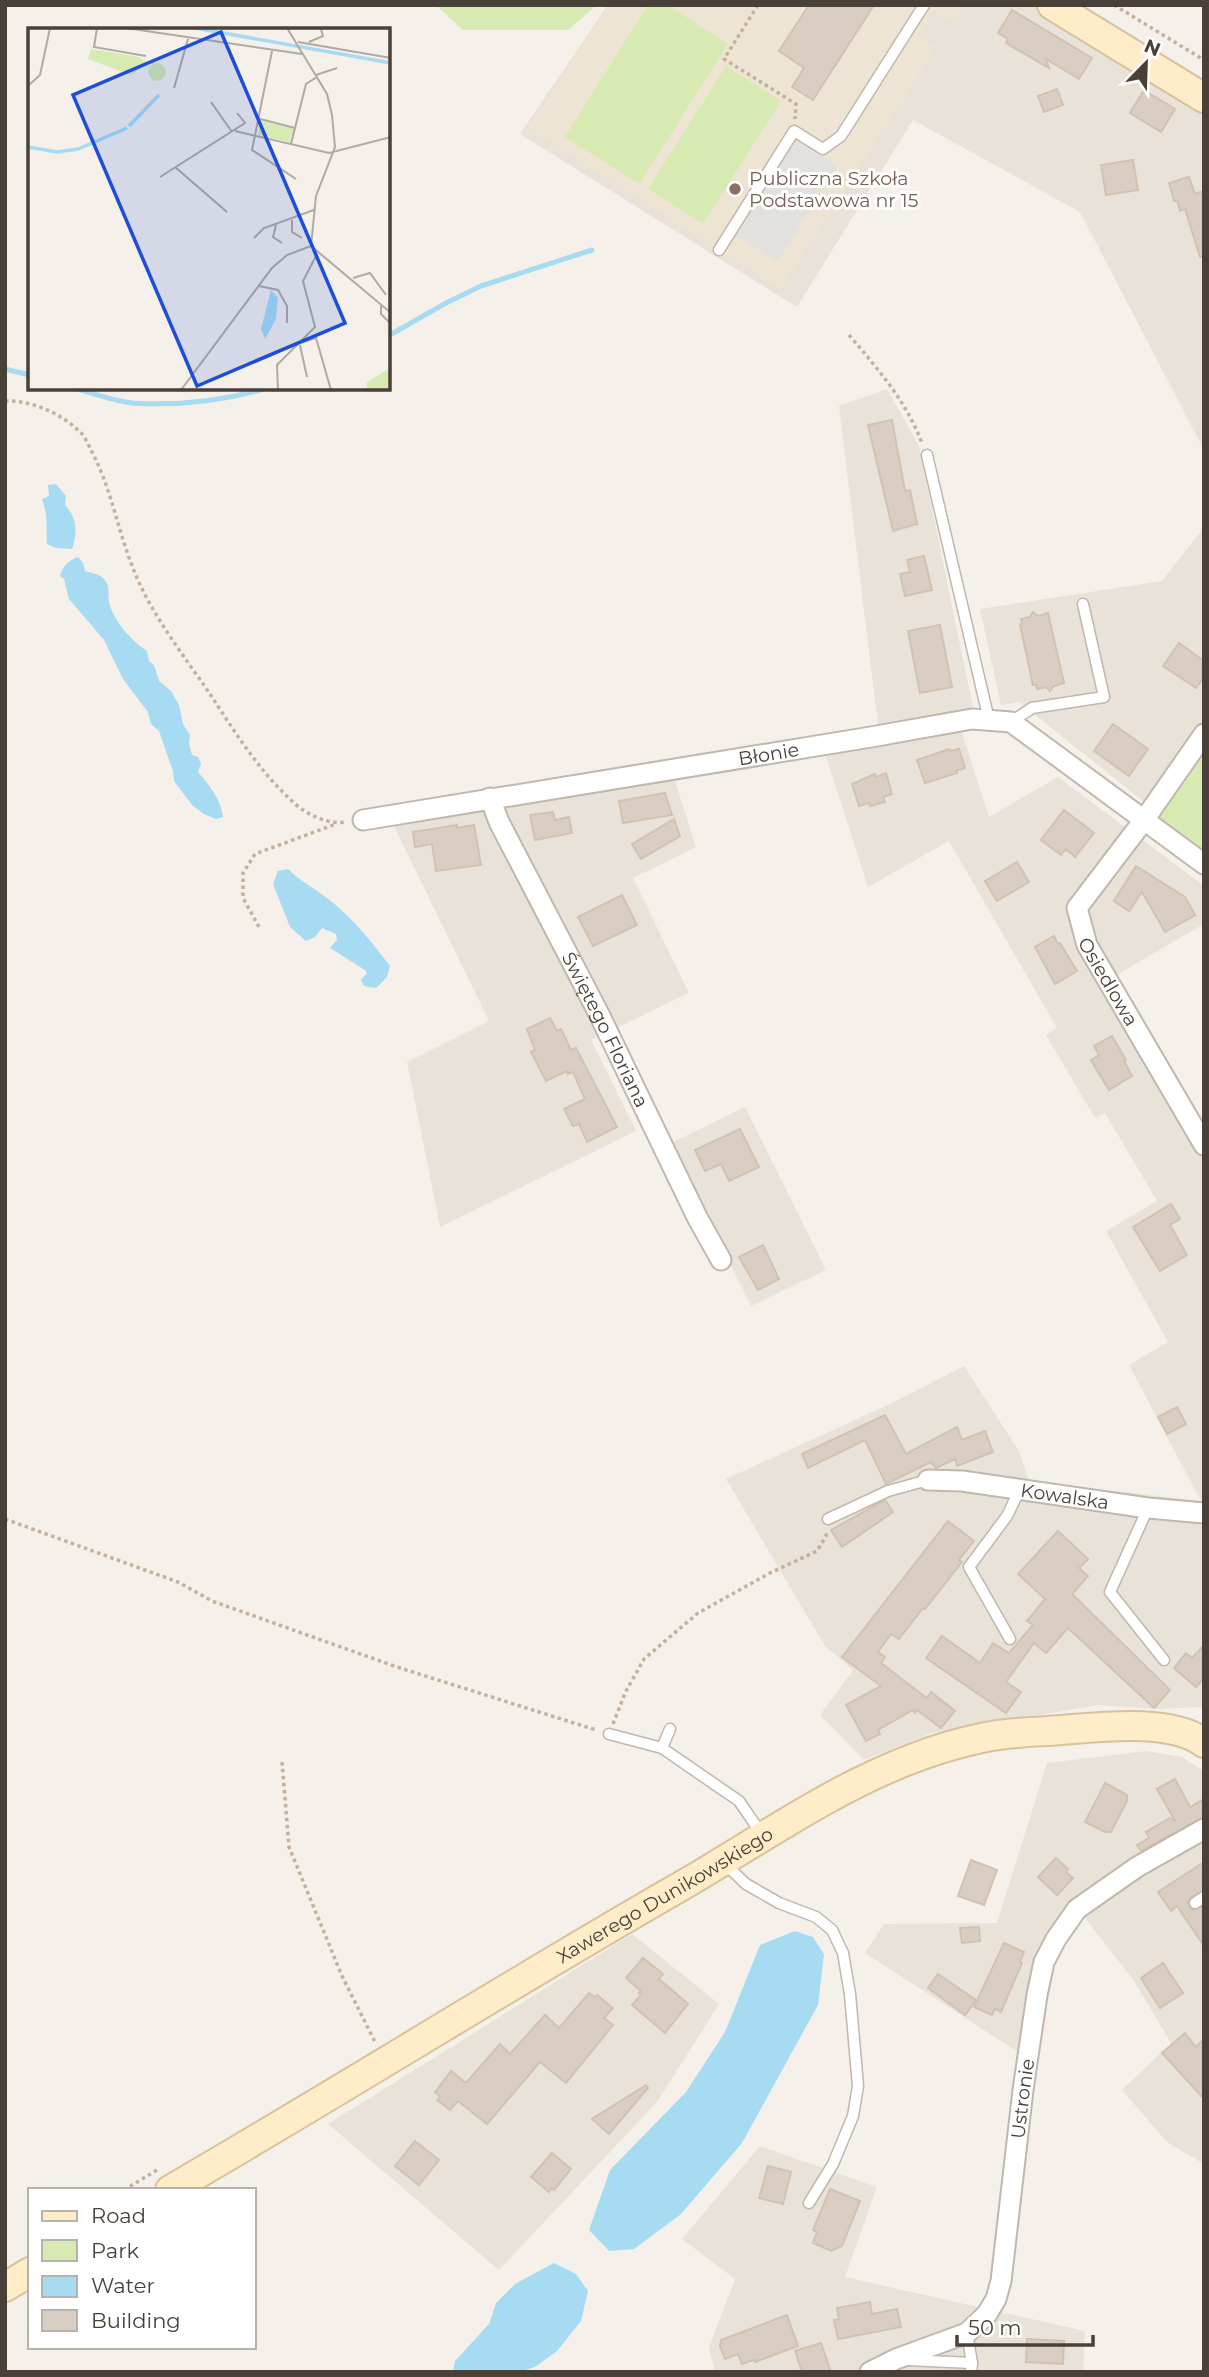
<svg xmlns="http://www.w3.org/2000/svg" width="1209" height="2377" font-family="Montserrat,sans-serif">
<style>
.residential{fill:#e9e2d8}
.education{fill:#eee4d3}
.green{fill:#d6eab2}
.parking{fill:#e3e1de}
.water{fill:#a6dbf2}
.lines{fill:none;stroke-linecap:round;stroke-linejoin:round}
.stream{stroke:#a6dbf2;stroke-width:5}
.building{fill:#dacec2;stroke:#d2c2b2;stroke-width:2}
.lane-casing{stroke:#c1b7ac;stroke-width:13}
.street-casing{stroke:#c1b7ac;stroke-width:23}
.secondary-casing{stroke:#d8c29b;stroke-width:32}
.path{stroke:#c3b19d;stroke-width:3.5;stroke-dasharray:3.5 3.5;stroke-linecap:butt}
.lane{stroke:#fff;stroke-width:10}
.street{stroke:#fff;stroke-width:19}
.secondary{stroke:#ffedca;stroke-width:28}
.education-dot{fill:#8d6e63;stroke:#fff;stroke-width:2.5}
.labels{text-anchor:middle;dominant-baseline:central;stroke-width:6;stroke-linejoin:round;paint-order:stroke}
.education-label{font-size:19px;fill:#785e54;stroke:#fff;text-anchor:start}
.street-label{font-size:19px;fill:#494037;stroke:#fff}
.inset-river{fill:none;stroke:#a6dbf2;stroke-width:3.5}
.inset-road{fill:none;stroke:#b0aaa2;stroke-width:2}
.view{fill:#1d4ed8;fill-opacity:0.15;stroke:#1d4ed8;stroke-width:3.5}
.inset-edge{fill:none;stroke:#494037;stroke-width:3.5}
</style>
<rect width="100%" height="100%" fill="#f5f0ea"/>
<g class="residential">
<polygon points="608,5 1037,5 1204,112 1204,450 1080,212 913,120 797,307 520,134"/>
<polygon points="887,389 919,446 977,727 961,730 989,817 1058,777 1204,886 1202,925 1101,984 1204,1161 1204,1707 1156,1709 1099,1705 932,1733 864,1760 820,1715 853,1670 825,1646 726,1479 890,1404 964,1366 1019,1451 1029,1481 1201,1501 1129,1365 1168,1342 1106,1231 1157,1201 1105,1113 1095,1118 1046,1035 1057,1028 949,841 868,887 824,750 880,741 839,406"/>
<polygon points="1204,527 1204,850 1019,702 1001,705 980,609 1162,581"/>
<polygon points="673,775 696,847 633,878 689,993 591,1040 636,1131 440,1227 407,1062 489,1021 391,820"/>
<polygon points="745,1107 826,1270 751,1306 671,1143"/>
<polygon points="1146,1751 1182,1757 1204,1771 1204,2164 1167,2142 1122,2090 1171,2043 1134,1981 1082,1914 1049,1966 1035,2057 1018,2052 865,1953 884,1924 997,1923 1047,1763"/>
<polygon points="632,1934 719,2004 657,2102 499,2270 328,2124"/>
<polygon points="760,2146 877,2187 845,2277 1085,2331 1083,2372 715,2372 709,2347 735,2279 682,2239"/>
</g>
<polygon class="education" points="607,5 963,5 952,22 934,11 918,36 936,48 781,289 528,128"/>
<g class="green">
<polygon points="436,5 597,5 568,30 463,30"/>
<polygon points="648,5 667,5 728,44 639,184 565,137"/>
<polygon points="726,66 781,101 703,224 648,189"/>
<polygon points="1204,756 1204,851 1159,818"/>
</g>
<polygon class="parking" points="795,140 838,166 778,262 736,236"/>
<g class="water">
<path d="M56 484 66 496 65 505C77 518 78 532 72 549L56 548 47 544C46 528 48 513 42 499L49 496 48 485Z"/>
<path d="M78 557 83 563 85 571C92 573 100 574 105 580 111 588 107 594 109 602 113 621 132 641 147 651L149 661 154 665 159 681 171 691 179 705 183 724 190 735 189 744 192 755 198 757 201 763 198 772C209 784 221 800 223 817L216 819 204 814 192 805 174 781 173 771 159 731 151 724 148 712 123 679 104 640 69 599 64 579 60 576C61 568 70 559 78 557Z"/>
<path d="M288 869C300 881 314 888 327 898 352 917 371 941 390 966L387 977 376 988 364 986 361 980 367 973 365 970 330 948 337 940 336 934 322 928 315 937 306 941 290 927 273 884 278 871Z"/>
<polygon points="795,1931 813,1937 824,1954 818,2005 742,2143 681,2214 634,2249 609,2251 589,2230 610,2170 686,2092 725,2032 760,1945"/>
<polygon points="554,2263 576,2274 588,2291 581,2321 557,2351 535,2367 519,2372 453,2372 455,2361 489,2324 496,2303 515,2284"/>
</g>
<g class="lines">
<g class="stream">
<polyline points="388,336 446,303 481,286 592,250"/>
<polyline points="5,369 30,375"/>
<path d="M74 388C93 393 113 401 132 403 178 406 223 401 267 388"/>
</g>
</g>
<g class="building">
<polygon points="809,5 874,5 813,100 792,87 804,68 779,51"/>
<polygon points="1012,10 1092,58 1079,79 1046,59 1049,68 1006,43 1008,39 998,33"/>
<polygon points="1057,89 1063,105 1044,112 1038,96"/>
<polygon points="1144,90 1175,109 1161,132 1130,113"/>
<polygon points="1133,160 1138,190 1106,195 1101,165"/>
<polygon points="1189,177 1195,194 1204,191 1204,257 1200,257 1185,209 1180,211 1177,200 1174,201 1169,183"/>
<polygon points="892,420 905,491 910,490 917,524 893,531 868,425"/>
<polygon points="924,556 932,590 905,596 900,574 910,572 907,560"/>
<polygon points="1033,612 1038,616 1048,613 1064,683 1054,686 1050,691 1046,687 1037,689 1036,685 1033,685 1020,625 1022,624 1021,619 1030,617"/>
<polygon points="940,625 952,687 920,693 908,631"/>
<polygon points="1179,643 1204,661 1204,677 1196,688 1163,666"/>
<polygon points="1113,724 1148,749 1129,776 1094,751"/>
<polygon points="949,749 950,751 959,749 965,768 956,771 957,773 925,783 917,760"/>
<polygon points="886,773 892,794 883,797 885,802 870,806 869,803 859,806 852,784 875,774 876,777"/>
<polygon points="665,793 672,815 623,823 619,801"/>
<polygon points="1064,810 1094,833 1075,857 1066,849 1061,855 1041,840"/>
<polygon points="553,812 555,820 569,817 572,833 535,840 530,815"/>
<polygon points="674,819 680,836 641,859 632,844"/>
<polygon points="457,825 457,828 474,825 481,865 436,871 432,844 415,847 413,832"/>
<polygon points="1017,862 1029,882 997,901 985,881"/>
<polygon points="1136,866 1185,897 1195,915 1165,932 1142,892 1129,911 1114,901"/>
<polygon points="622,895 637,925 593,946 578,917"/>
<polygon points="1054,936 1058,944 1060,943 1077,971 1055,984 1035,947"/>
<polygon points="550,1018 557,1031 561,1029 571,1050 576,1048 617,1127 587,1142 579,1124 573,1126 564,1109 585,1099 573,1072 568,1074 567,1071 546,1081 531,1052 535,1050 527,1029"/>
<polygon points="1112,1036 1126,1060 1124,1061 1132,1076 1109,1090 1091,1060 1099,1055 1094,1046"/>
<polygon points="740,1129 759,1167 729,1181 721,1164 705,1171 695,1150"/>
<polygon points="1171,1204 1180,1219 1170,1225 1187,1255 1160,1271 1133,1227"/>
<polygon points="763,1245 779,1279 758,1290 739,1257"/>
<polygon points="1177,1407 1186,1424 1167,1434 1158,1417"/>
<polygon points="885,1415 906,1454 957,1427 962,1440 985,1431 993,1452 957,1466 955,1459 936,1468 931,1462 886,1484 865,1440 808,1468 802,1454"/>
<polygon points="885,1500 893,1512 842,1547 831,1530"/>
<polygon points="948,1521 974,1541 959,1560 962,1562 925,1609 923,1608 899,1639 891,1634 878,1652 885,1657 881,1663 903,1680 927,1698 931,1692 955,1711 941,1728 917,1710 915,1713 913,1710 878,1730 880,1734 866,1741 846,1705 881,1686 842,1657"/>
<polygon points="1058,1531 1088,1559 1079,1568 1088,1576 1072,1594 1170,1690 1154,1708 1068,1628 1046,1653 1034,1643 1006,1682 1021,1692 1006,1713 926,1658 942,1636 980,1663 993,1643 1009,1653 1033,1625 1027,1621 1045,1599 1018,1574"/>
<polygon points="1204,1645 1204,1678 1196,1687 1174,1668 1186,1653 1192,1658"/>
<polygon points="1175,1779 1190,1807 1204,1799 1204,1817 1141,1851 1137,1845 1149,1838 1146,1832 1170,1818 1175,1821 1157,1789"/>
<polygon points="1105,1783 1127,1795 1127,1801 1111,1832 1105,1832 1085,1822"/>
<polygon points="1056,1858 1068,1869 1066,1872 1073,1878 1057,1895 1038,1877"/>
<polygon points="971,1860 997,1870 984,1905 958,1896"/>
<polygon points="1204,1862 1204,1890 1191,1897 1188,1903 1192,1910 1204,1906 1204,1946 1177,1906 1171,1911 1158,1892"/>
<polygon points="979,1927 980,1941 962,1943 960,1928"/>
<polygon points="1004,1943 1024,1952 1020,1962 1022,1963 1001,2012 995,2009 992,2015 974,2007"/>
<polygon points="643,1958 663,1974 659,1979 688,2004 665,2033 632,2005 641,1995 639,1993 641,1991 626,1978"/>
<polygon points="1163,1963 1183,1993 1160,2008 1141,1978"/>
<polygon points="938,1974 976,2000 965,2015 928,1988"/>
<polygon points="589,1993 595,1997 597,1995 613,2008 604,2018 613,2025 566,2083 540,2062 487,2124 458,2101 450,2110 437,2100 440,2096 435,2092 451,2071 466,2083 500,2044 510,2054 545,2015 559,2028"/>
<polygon points="1185,2033 1196,2047 1204,2039 1204,2099 1162,2053"/>
<polygon points="646,2085 648,2088 609,2134 592,2119"/>
<polygon points="415,2141 439,2160 419,2185 395,2166"/>
<polygon points="552,2153 571,2169 554,2190 552,2188 549,2192 531,2177"/>
<polygon points="768,2166 791,2172 783,2204 759,2198"/>
<polygon points="830,2189 860,2201 842,2246 831,2251 813,2243 817,2232 813,2230"/>
<polygon points="870,2302 872,2314 897,2309 901,2327 838,2339 834,2320 839,2319 837,2308"/>
<polygon points="787,2315 798,2346 755,2362 754,2360 742,2364 738,2354 725,2359 720,2346 721,2340"/>
<polygon points="1027,2339 1064,2341 1063,2364 1026,2362"/>
<polygon points="821,2343 831,2372 802,2372 795,2351"/>
</g>
<g class="lines">
<g class="lane-casing">
<g id="lane">
<polyline points="719,250 794,131 823,149 841,136 924,5"/>
<polyline points="927,455 989,720"/>
<polyline points="1011,722 1032,708 1104,697 1083,604"/>
<polyline points="1148,1508 1110,1592 1164,1660"/>
<polyline points="828,1519 888,1491 928,1480"/>
<polyline points="1010,1639 969,1567 1007,1516 1019,1491"/>
<polyline points="670,1729 662,1748 739,1801 761,1833"/>
<polyline points="609,1734 662,1748"/>
<polyline points="725,1864 746,1884 779,1903 816,1917 832,1930 843,1953 850,1994 858,2086 853,2116 833,2164 809,2203"/>
<polyline points="1195,1903 1204,1897"/>
<polyline points="967,2333 972,2363 971,2372"/>
<polyline points="907,2360 972,2363"/>
</g>
</g>
<g class="street-casing">
<g id="street">
<path id="s1" d="M1204 734 1144 820 1077 908 1087 945 1204 1145"/>
<path id="s2" d="M490 798 499 822 600 1016 697 1217 721 1260"/>
<path id="s3" d="M363 820 871 737 972 719 1011 722 1204 864"/>
<path id="s4" d="M928 1480 962 1481 1148 1508 1204 1513"/>
<path id="s5" d="M870 2372 896 2359 967 2333 987 2314 996 2299 1001 2281 1023 2090 1037 1995 1044 1962 1056 1939 1077 1909 1137 1867 1204 1829"/>
</g>
</g>
<g class="secondary-casing">
<g id="secondary">
<polyline points="1052,5 1204,98"/>
<path id="s6" d="M170 2190C344 2089 515 1981 690 1881 763 1838 834 1788 914 1758 937 1749 962 1742 986 1737 1011 1732 1036 1732 1062 1730 1100 1727 1172 1718 1204 1743"/>
<polyline points="5,2287 30,2272"/>
</g>
</g>
<g class="path">
<polyline points="758,5 724,59 796,104 795,119"/>
<polyline points="1114,5 1204,60"/>
<path d="M849 335C878 369 906 401 922 443"/>
<path d="M5 401C32 400 63 414 82 434 86 439 89 446 92 452 112 490 118 533 135 573 151 613 183 655 208 691 233 729 258 770 292 801 304 813 327 825 345 822"/>
<polyline points="259,927 243,898 243,873 255,854 336,824"/>
<polyline points="5,1519 178,1582 212,1601 397,1667 596,1730"/>
<polyline points="613,1724 626,1691 644,1659 698,1613 770,1573 817,1551 826,1536 827,1531"/>
<polyline points="282,1762 289,1847 342,1976 375,2042"/>
<polyline points="124,2190 157,2170"/>
</g>
<use href="#lane" class="lane"/>
<use href="#street" class="street"/>
<use href="#secondary" class="secondary"/>
</g>
<circle class="education-dot" cx="735" cy="189" r="7"/>
<g class="labels">
<g class="education-label">
<text x="749" y="178">Publiczna Szkoła<tspan x="749" dy="22">Podstawowa nr 15</tspan></text>
</g>
<g class="street-label">
<text stroke="none"><textPath href="#s3" startOffset="411">Błonie</textPath></text>
<text stroke="none"><textPath href="#s1" startOffset="296">Osiedlowa</textPath></text>
<text stroke="none"><textPath href="#s2" startOffset="259">Świętego Floriana</textPath></text>
<text stroke="none"><textPath href="#s4" startOffset="138">Kowalska</textPath></text>
<text stroke="none"><textPath href="#s6" startOffset="576">Xawerego Dunikowskiego</textPath></text>
<text stroke="none"><textPath href="#s5" startOffset="352">Ustronie</textPath></text>
</g>
</g>
<g transform="translate(28 28)">
<rect width="362" height="362" fill="#f5f0ea"/>
<path d="M63 21 111 29 120 35 103 47 60 31ZM120 44a9 9 0 1 1 18 0a9 9 0 1 1-18 0ZM233 93 266 101 262 114 230 107ZM362 340V362H339V354Z" fill="#d6eab2"/>
<path d="M243 262 250 270 248 291 237 311 233 301Z" fill="#a6dbf2"/>
<path class="inset-river" d="M167 0 363 35M101 98 131 67M0 119 29 124 50 121 99 100"/>
<path class="inset-road" d="M69 0 66 19 118 28M98 0 274 26M259 0 299 66 304 87 307 119 288 168 283 218M270 14 363 30M281 14 295 8 293 1M244 23 224 122 268 151M288 47 309 40M0 58 12 47 22 0M146 60 160 11M183 74 204 104M232 91 267 100M207 103 301 125 363 109M263 116 278 56 289 49M147 139 199 184M132 149 217 95 209 85M264 192V204L274 210M248 197 245 209 254 215M226 210 236 200 286 182M283 218 363 285M325 250 342 245 358 267M231 258 250 262 259 278V295M353 278V286L363 296M275 314 288 310 303 362M272 317 279 349M153 362 244 240 259 227 283 218M250 362 249 337 287 299 275 253 289 226"/>
<path class="view" d="M193 4 317 295 169 358 45 67Z"/>
<rect width="362" height="362" class="inset-edge"/>
</g>
<rect width="1209" height="2377" fill="none" stroke="#494037" stroke-width="14"/>
<rect x="28" y="2188" width="228" height="161" fill="#ffffff" stroke="#b6b3af" stroke-width="2"/>
<rect x="42" y="2211" width="35" height="10" fill="#ffedca" stroke="#b6b3af" stroke-width="2"/>
<text x="91" y="2223" font-size="21" fill="#494037">Road</text>
<rect x="42" y="2240" width="35" height="21" fill="#d6eab2" stroke="#b6b3af" stroke-width="2"/>
<text x="91" y="2258" font-size="21" fill="#494037">Park</text>
<rect x="42" y="2276" width="35" height="21" fill="#a6dbf2" stroke="#b6b3af" stroke-width="2"/>
<text x="91" y="2293" font-size="21" fill="#494037">Water</text>
<rect x="42" y="2310" width="35" height="21" fill="#dacec2" stroke="#b6b3af" stroke-width="2"/>
<text x="91" y="2328" font-size="21" fill="#494037">Building</text>
<g transform="translate(1146 63) rotate(23)" stroke="#ffffff" stroke-width="5" paint-order="stroke">
<path d="M0-5L12 26L0 18L-12 26Z" fill="#494037"/>
<text y="-10" font-size="19" font-weight="bold" text-anchor="middle" fill="#494037">N</text>
</g>
<path d="M957 2335v10h136v-10" fill="none" stroke="#494037" stroke-width="3.5"/>
<text x="968" y="2335" font-size="21" fill="#494037" stroke="#ffffff" stroke-width="5" paint-order="stroke">50 m</text>
</svg>
